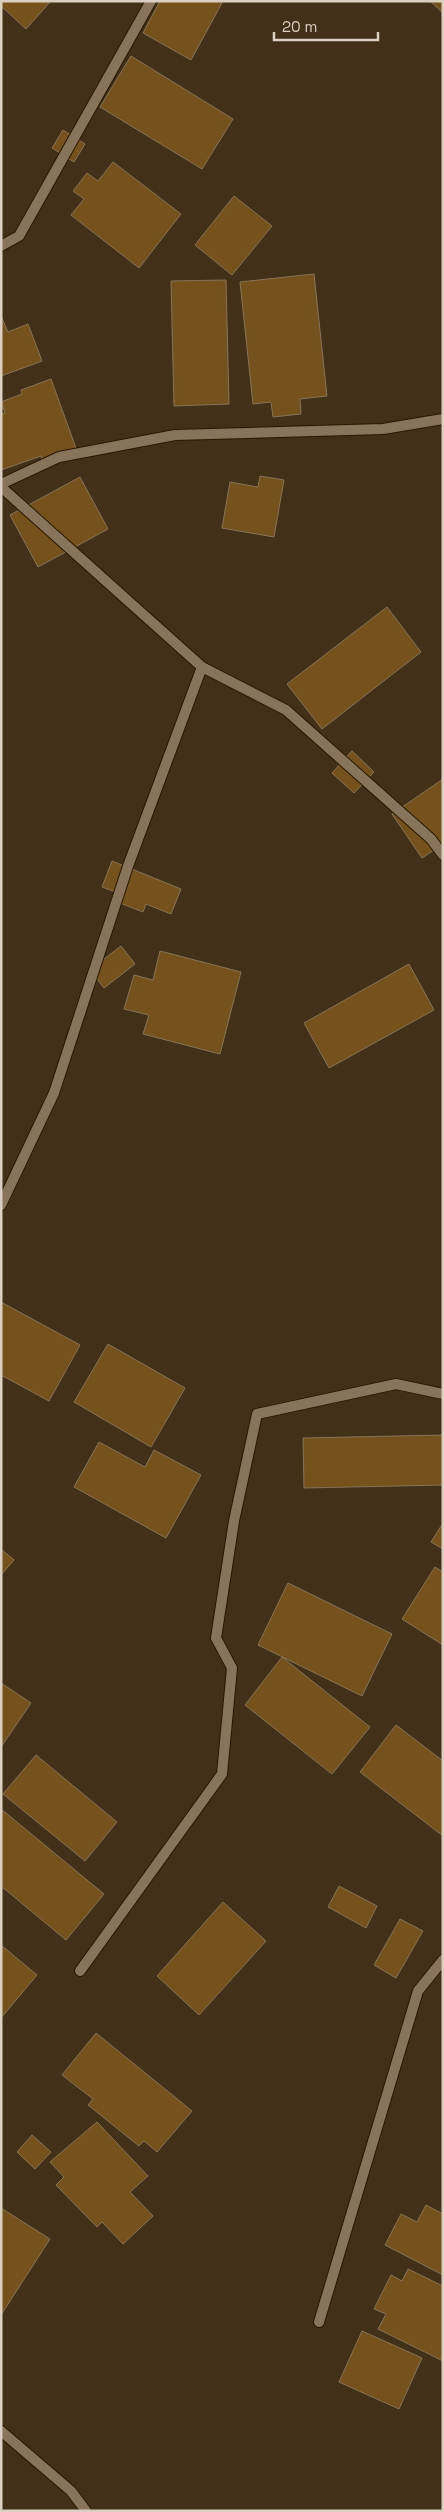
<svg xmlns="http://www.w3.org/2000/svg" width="444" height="2512" font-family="'Space Grotesk',sans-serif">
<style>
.building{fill:#75521b;stroke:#877459}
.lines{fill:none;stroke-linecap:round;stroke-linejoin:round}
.street-casing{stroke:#281801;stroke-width:12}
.street{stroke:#88745a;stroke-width:10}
</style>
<rect width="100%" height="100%" fill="#423118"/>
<g class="building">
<polygon points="1,1 51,1 26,29 1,6"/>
<polygon points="160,1 223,1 191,60 143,33"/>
<polygon points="430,1 443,1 443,13"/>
<polygon points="131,56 233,119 202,169 100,107"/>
<polygon points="63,130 85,144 74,162 52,148"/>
<polygon points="113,162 181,214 139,268 71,215 84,199 73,191 87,173 98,181"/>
<polygon points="234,196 272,226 232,275 195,245"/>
<polygon points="314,274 327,396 300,399 301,414 273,417 271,402 253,404 240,282"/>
<polygon points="226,280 229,404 174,406 171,281"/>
<polygon points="1,316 8,332 28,324 42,361 1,376"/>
<polygon points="51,379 77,451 43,463 41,456 1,470 1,414 5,413 1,402 22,394 21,390"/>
<polygon points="260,476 284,480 274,537 222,528 230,482 258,487"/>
<polygon points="80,477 108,529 38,567 10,515"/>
<polygon points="387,607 421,652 322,729 287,684"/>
<polygon points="352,751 374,772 354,793 332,773"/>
<polygon points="443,779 443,844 422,858 392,814"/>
<polygon points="112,861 181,889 171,914 146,904 143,912 120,903 124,895 102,887"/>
<polygon points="121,946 135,964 104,988 90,970"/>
<polygon points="160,951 241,972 220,1054 143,1034 149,1015 124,1009 134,975 153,980"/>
<polygon points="409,964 434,1010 329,1068 304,1023"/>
<polygon points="1,1302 80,1345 49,1401 1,1375"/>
<polygon points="108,1344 185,1388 151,1447 74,1402"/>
<polygon points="443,1435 443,1485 304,1488 303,1438"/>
<polygon points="99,1442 145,1467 154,1450 201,1475 166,1538 74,1487"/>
<polygon points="443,1523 443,1549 431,1542"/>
<polygon points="1,1549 14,1560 1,1575"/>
<polygon points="435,1567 443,1572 443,1645 402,1619"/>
<polygon points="288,1583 392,1634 362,1696 258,1645"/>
<polygon points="282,1657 370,1727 332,1774 245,1705"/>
<polygon points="1,1683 31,1703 1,1747"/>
<polygon points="396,1725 443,1761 443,1836 360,1772"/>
<polygon points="36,1755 117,1822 85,1861 3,1794"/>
<polygon points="1,1809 104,1894 66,1940 1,1886"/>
<polygon points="339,1886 377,1906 366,1928 328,1907"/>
<polygon points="223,1902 266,1941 199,2015 157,1976"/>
<polygon points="400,1919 423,1931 396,1978 374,1965"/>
<polygon points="1,1945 37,1975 1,2018"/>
<polygon points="96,2033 192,2111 157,2152 144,2141 139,2146 88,2105 93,2099 62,2075"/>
<polygon points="97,2122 148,2176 130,2192 153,2216 123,2244 102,2222 97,2227 56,2185 64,2177 50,2162"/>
<polygon points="32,2135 51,2152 35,2169 17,2152"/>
<polygon points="426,2205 443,2214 443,2275 385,2245 401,2214 417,2222"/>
<polygon points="1,2208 50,2239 1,2315"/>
<polygon points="408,2269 443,2286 443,2361 378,2329 386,2314 374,2309 391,2275 402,2281"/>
<polygon points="362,2331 422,2358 399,2409 339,2382"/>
</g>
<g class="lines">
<g class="street-casing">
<g id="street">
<polyline points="1,246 19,236 151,1"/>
<polyline points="1,484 59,457 175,435 383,429 443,419"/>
<polyline points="1,487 202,667"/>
<polyline points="1,1205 54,1093 128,866 202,667 286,710 431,839 443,855"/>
<polyline points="80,1971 222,1774 232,1668 216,1638 234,1521 257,1414 396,1384 443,1394"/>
<polyline points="319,2322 418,1991 443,1960"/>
<polyline points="1,2431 71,2491 86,2511"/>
</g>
</g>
<use href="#street" class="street"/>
</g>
<rect width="444" height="2512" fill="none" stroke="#dacfc1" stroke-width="5"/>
<path d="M274 32v8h104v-8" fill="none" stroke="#dacfc1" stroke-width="2.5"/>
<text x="282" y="32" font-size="15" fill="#dacfc1" stroke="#423118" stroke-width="4" paint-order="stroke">20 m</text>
</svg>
